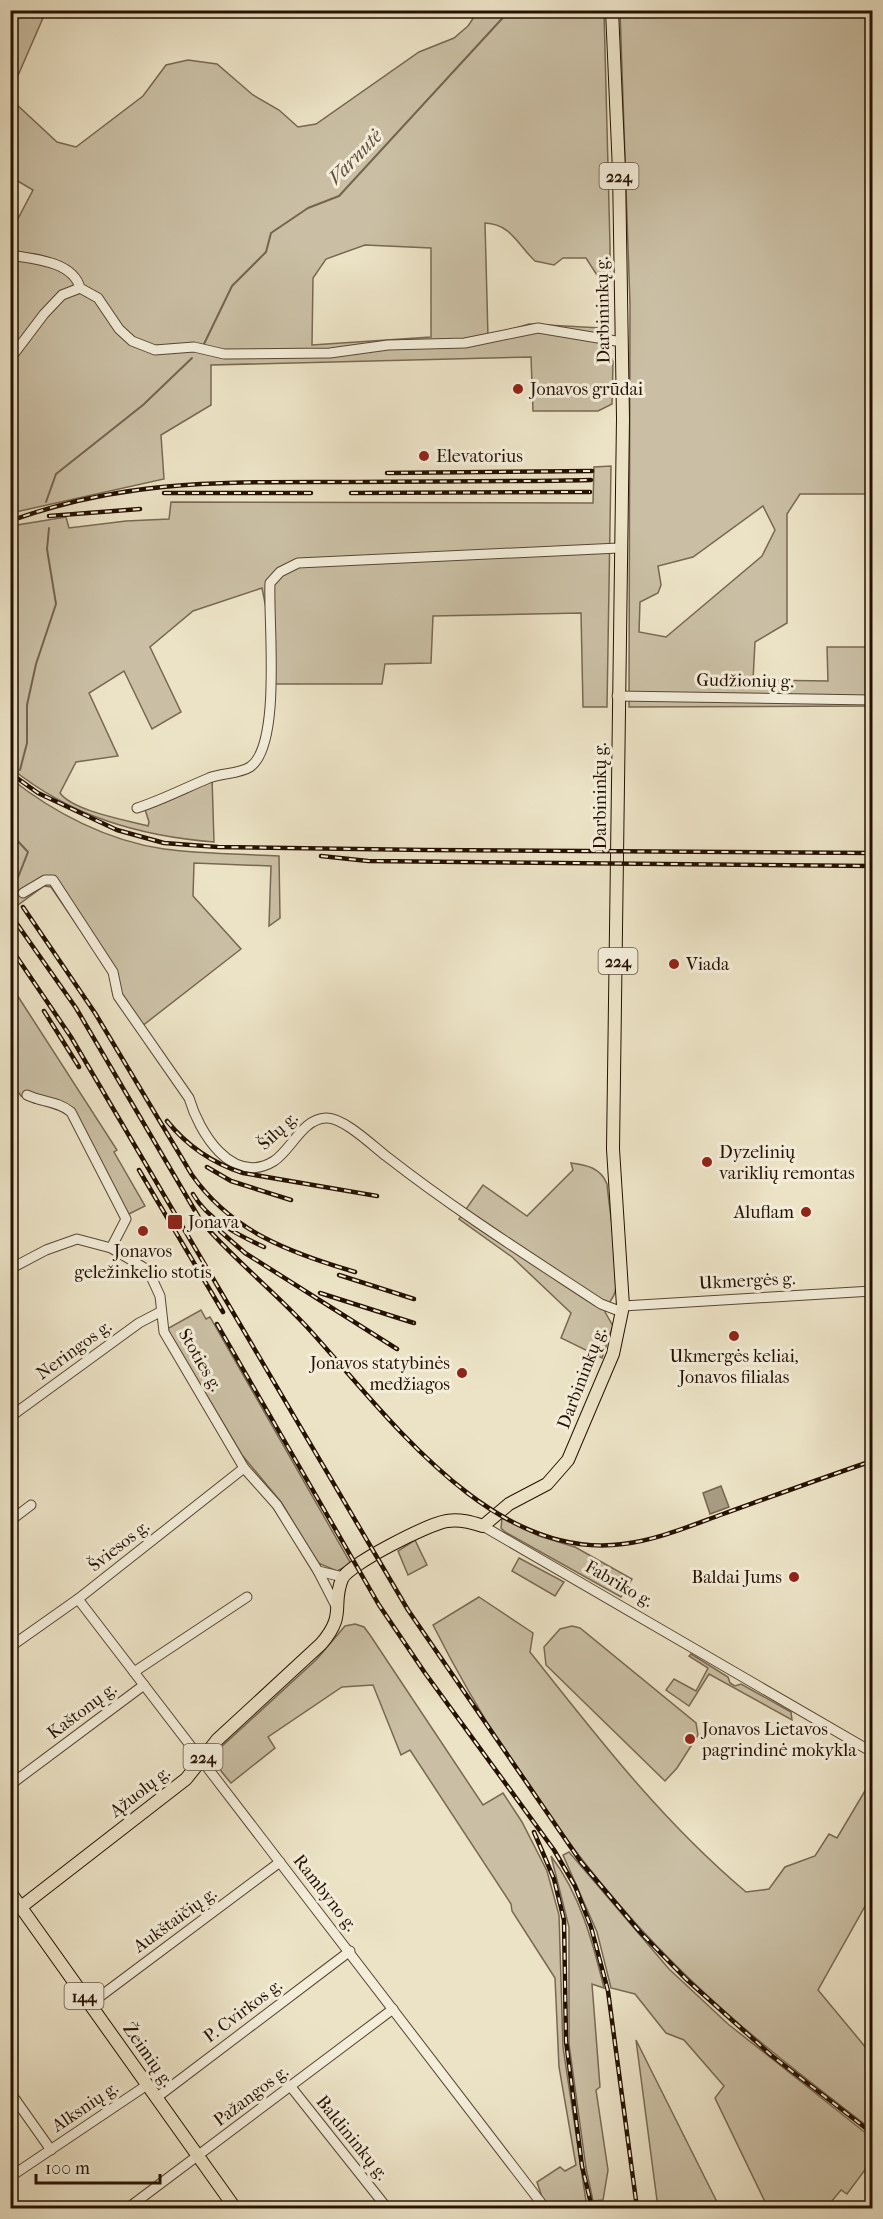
<svg xmlns="http://www.w3.org/2000/svg" width="883" height="2219" font-family="'IM FELL French Canon',serif">
<style>
.green{fill:#cabfa4;stroke:#786852;stroke-width:1.5;fill-rule:evenodd}
.water{fill:#a89c83;stroke:#74644f;stroke-width:1.5}
.lines{fill:none;stroke-linecap:round;stroke-linejoin:round}
.stream{stroke:#74644f;stroke-width:2}
.minor-casing{stroke:#574632;stroke-width:11}
.major-casing{stroke:#251100;stroke-width:14}
.minor{stroke:#f3edda;stroke-width:9}
.major{stroke:#ece3c6;stroke-width:12}
.rail-casing{stroke:#251100;stroke-width:4.5}
.rail{stroke:#f3edda;stroke-width:2;stroke-dasharray:7;stroke-linecap:butt}
.poi-dot{fill:#8f2418;stroke:#f3edda;stroke-width:2}
.labels{text-anchor:middle;dominant-baseline:central;stroke-width:6;stroke-linejoin:round;paint-order:stroke}
.shield{fill:#f3edda;stroke:#635341;stroke-width:1.5}
.shield-label{font-size:16px;font-weight:bold;fill:#251100}
.street-label{font-size:18px;fill:#251100;stroke:#f3edda}
.poi-label{font-size:18px;fill:#251100;stroke:#f3edda;text-anchor:start}
.water-label{font-size:20px;font-style:italic;fill:#60503b;stroke:#f3edda}
</style>
<rect width="100%" height="100%" fill="#ece3c6"/>
<filter id="stains"><feTurbulence type="fractalNoise" baseFrequency=".00333" numOctaves="4"/><feColorMatrix values="0 0 0 0 .2 0 0 0 0 .09 0 0 0 0 .02 0 0 0 .5 -.17"/></filter>
<radialGradient id="worn" r=".72"><stop offset=".6" stop-color="#630" stop-opacity="0"/><stop offset="1" stop-color="#630" stop-opacity=".3"/></radialGradient>
<g class="green">
<path d="M10 11H46L13 87 15 103 57 142 76 147 143 96 166 65 188 60 217 64 253 95 279 110 298 127 316 124 419 52 454 38 468 26 478 11H604L610 245V322L608 329 602 333 613 362 612 404 598 411H533L531 357 211 365V405L161 435 164 479 11 513V232L33 190 11 177ZM485 223C511 224 518 245 535 261L554 265 563 258H586L604 286 601 328 529 324 488 337ZM365 245 431 248V337L312 345 313 278 326 259Z"/>
<path d="M620 11H872V494H800L787 514V623L755 642 753 680 828 681 827 647H872V706L629 707 630 305ZM763 506 775 530 762 556 666 637 639 632 640 602 658 593 661 585 658 566 693 557Z"/>
<path d="M611 466 607 707H583L581 613 433 616 431 663 385 664 382 684H272L268 618 262 588 193 611 150 647 181 712 152 729 124 671 89 693 118 756 76 762 60 793C73 811 126 820 148 826L149 822 143 803 212 777 214 842C139 836 70 816 11 768V526L66 517 69 528 126 521 169 519 171 502 593 503 594 467Z"/>
<path d="M10 778C54 813 108 841 164 849 202 854 241 854 279 856L280 918 269 926 271 866 194 863 193 896 241 949 137 1030 113 995 109 972 51 887 44 886 18 905 11 897Z"/>
<polygon points="10,984 117,1150 114,1152 145,1206 123,1217 70,1117 57,1105 34,1103 21,1096 11,1082 11,1011 17,1006"/>
<path d="M571 1163C587 1165 601 1168 607 1184 609 1208 620 1272 615 1292 613 1300 607 1303 605 1312L613 1326 602 1358 561 1338 571 1313 512 1257 459 1219 483 1185 527 1216 573 1170Z"/>
<polygon points="201,1310 206,1319 210,1317 351,1564 337,1571 318,1563 281,1502 242,1455 167,1329"/>
<polygon points="502,1518 539,1536 575,1547 632,1579 621,1597 505,1532 501,1528"/>
<polygon points="415,1540 427,1565 408,1575 398,1551"/>
<polygon points="519,1558 564,1582 555,1596 512,1571"/>
<path d="M479 1597 533 1633 530 1652C598 1738 662 1821 746 1892L769 1889 785 1867 815 1856 829 1834 837 1838 872 1779V1903L868 1901 818 1990 872 2055V2130C812 2083 749 2036 694 1983 591 1886 497 1752 433 1625Z"/>
<path d="M355 1624 364 1627 370 1635 483 1805 503 1793 522 1822 547 1871 559 1915 563 2047 587 2208H550L543 2200 537 2182 560 2167 565 2171 576 2165 559 2067 555 1978 512 1911 511 1904 410 1750 401 1755 373 1685 342 1687 268 1737 275 1748 231 1783C222 1772 212 1764 219 1749L317 1659 345 1626Z"/>
<polygon points="572,1626 580,1628 696,1723 698,1735 677,1768 665,1781 546,1665 544,1647 560,1629"/>
<polygon points="691,1654 728,1677 730,1683 735,1686 741,1684 791,1712 792,1720 709,1674 689,1706 666,1690 674,1679 696,1691 708,1668 689,1656"/>
<polygon points="569,1852 669,1969 728,2024 872,2138 872,2171 867,2167 847,2194 841,2190 826,2208 768,2208 715,2098 724,2086 684,2040 666,2033 635,1994 611,1988 597,1932 563,1855"/>
<path d="M551 1856C580 1894 593 1943 604 1988L592 1984 600 2087 596 2090 608 2170 603 2200 593 2201 586 2168 569 2044V1927Z"/>
<polygon points="636,2040 720,2208 658,2208"/>
</g>
<polygon class="water" points="721,1486 729,1507 710,1514 703,1493"/>
<g class="lines">
<g class="stream">
<polyline points="204,344 232,286 266,252 271,233 308,208 339,196 510,10"/>
<polyline points="46,502 56,474 143,405 192,358"/>
<polyline points="20,770 27,743 27,705 36,664 56,604 47,549 49,528"/>
<polyline points="10,808 16,789"/>
<polyline points="10,827 12,835 28,852 15,885"/>
</g>
<g class="minor-casing">
<g id="minor">
<path d="M10 255C33 259 73 261 80 288L98 298 119 329 132 341 155 350 194 347 224 354 330 353 388 345 465 343 538 328 622 342"/>
<polyline points="10,359 44,314 62,295 80,288"/>
<polyline points="617,696 872,700"/>
<path d="M137 808C162 800 185 788 209 778 222 773 239 774 250 767 282 745 268 621 270 583L280 572 298 563 619 548"/>
<path d="M23 893 45 880H53L113 972 118 996 189 1098C199 1132 232 1187 274 1161 292 1149 302 1119 326 1118 343 1117 373 1146 386 1156 455 1210 528 1256 601 1304L622 1312"/>
<path d="M27 1095C41 1102 58 1101 71 1112L126 1219 111 1248 148 1270 160 1296 164 1332 244 1468 277 1505 318 1571 343 1577"/>
<polyline points="10,1269 46,1250 77,1239 111,1248"/>
<polyline points="623,1306 872,1291"/>
<polyline points="10,1417 139,1323 160,1312"/>
<polyline points="10,1521 31,1505"/>
<polyline points="483,1526 872,1752"/>
<polyline points="318,1571 336,1606"/>
<polyline points="78,1599 545,2208"/>
<polyline points="10,1647 78,1599 244,1468"/>
<polyline points="134,1672 247,1597"/>
<polyline points="10,1785 144,1685"/>
<polyline points="90,2004 280,1862"/>
<polyline points="291,2087 387,2208"/>
<polyline points="10,2092 51,2150"/>
<polyline points="156,2098 350,1951"/>
<polyline points="10,2177 147,2085"/>
<polyline points="128,2208 393,2009"/>
</g>
</g>
<g class="major-casing">
<g id="major">
<polyline points="10,1892 235,2208"/>
<path d="M21 1907 186 1779 217 1740 321 1644C347 1614 331 1606 342 1579 349 1564 428 1524 447 1521 460 1519 471 1522 483 1526L509 1504 547 1484 568 1460 613 1354 623 1306 613 1149 623 418 619 171 612 10"/>
</g>
</g>
<use href="#minor" class="minor"/>
<use href="#major" class="major"/>
<g class="rail-casing">
<g id="rail">
<polyline points="387,473 592,471"/>
<polyline points="164,493 311,493"/>
<polyline points="351,493 590,492"/>
<polyline points="49,516 140,509"/>
<path d="M10 521C123 480 220 482 337 482 422 481 507 482 591 480"/>
<polyline points="10,773 38,793 117,830 164,843 218,847 426,850 872,853"/>
<polyline points="321,856 368,861 872,866"/>
<path d="M23 907 95 1013 192 1175C232 1232 291 1253 355 1272"/>
<path d="M10 914 76 1008 201 1221C233 1259 273 1290 307 1327 385 1412 490 1562 623 1544 657 1540 690 1526 723 1514 773 1496 822 1478 872 1461"/>
<polyline points="10,947 71,1037 408,1610 581,1862 640,1932 686,1979 771,2055 872,2133"/>
<polyline points="44,1011 79,1067"/>
<path d="M167 1121C188 1147 212 1163 243 1173L377 1196"/>
<polyline points="207,1167 231,1181 291,1200"/>
<polyline points="139,1170 223,1312"/>
<path d="M193 1194C208 1220 238 1235 264 1247"/>
<polyline points="220,1231 245,1253 397,1349"/>
<polyline points="339,1275 414,1299"/>
<polyline points="320,1293 414,1323"/>
<polyline points="217,1324 379,1605 425,1673 554,1850 575,1886 591,1927 608,1991 637,2208"/>
<polyline points="534,1832 554,1879 564,1920 566,2041 582,2166 592,2208"/>
</g>
</g>
<use href="#rail" class="rail"/>
</g>
<g class="poi-dot">
<circle cx="518" cy="389" r="6"/>
<circle cx="424" cy="456" r="6"/>
<circle cx="674" cy="964" r="6"/>
<circle cx="707" cy="1162" r="6"/>
<circle cx="806" cy="1212" r="6"/>
<rect x="167" y="1214" width="16" height="16" rx="3"/>
<circle cx="143" cy="1231" r="6"/>
<circle cx="734" cy="1336" r="6"/>
<circle cx="462" cy="1373" r="6"/>
<circle cx="794" cy="1577" r="6"/>
<circle cx="690" cy="1739" r="6"/>
</g>
<g class="labels">
<g class="shield">
<rect x="599.5" y="163" width="39" height="26" rx="4.5"/>
<rect x="598.5" y="948" width="39" height="26" rx="4.5"/>
<rect x="183.5" y="1744" width="39" height="26" rx="4.5"/>
<rect x="64.5" y="1983" width="39" height="26" rx="4.5"/>
</g>
<g class="shield-label">
<text x="619" y="176">224</text>
<text x="618" y="961">224</text>
<text x="203" y="1757">224</text>
<text x="84" y="1996">144</text>
</g>
<g class="street-label">
<text transform="translate(603 310) rotate(-91)">Darbininkų g.</text>
<text transform="translate(745 681) rotate(1)">Gudžionių g.</text>
<text transform="translate(600 796) rotate(-90)">Darbininkų g.</text>
<text transform="translate(278 1131) rotate(-43)">Šilų g.</text>
<text transform="translate(747 1281) rotate(-3)">Ukmergės g.</text>
<text transform="translate(74 1350) rotate(-36)">Neringos g.</text>
<text transform="translate(200 1360) rotate(60)">Stoties g.</text>
<text transform="translate(582 1378) rotate(-69)">Darbininkų g.</text>
<text transform="translate(119 1546) rotate(-38)">Šviesos g.</text>
<text transform="translate(619 1584) rotate(30)">Fabriko g.</text>
<text transform="translate(82 1711) rotate(-37)">Kaštonų g.</text>
<text transform="translate(140 1792) rotate(-38)">Ąžuolų g.</text>
<text transform="translate(325 1893) rotate(52)">Rambyno g.</text>
<text transform="translate(175 1920) rotate(-36)">Aukštaičių g.</text>
<text transform="translate(243 2011) rotate(-37)">P. Cvirkos g.</text>
<text transform="translate(148 2055) rotate(55)">Žeimių g.</text>
<text transform="translate(251 2096) rotate(-37)">Pažangos g.</text>
<text transform="translate(85 2107) rotate(-34)">Alksnių g.</text>
<text transform="translate(352 2138) rotate(51)">Baldininkų g.</text>
</g>
<g class="poi-label">
<text x="530" y="389">Jonavos grūdai</text>
<text x="436" y="456">Elevatorius</text>
<text x="686" y="964">Viada</text>
<text x="719" y="1152">Dyzelinių<tspan x="719" dy="21">variklių remontas</tspan></text>
<text x="794" y="1212" text-anchor="end">Aluflam</text>
<text x="188" y="1222">Jonava</text>
<text x="143" y="1251" text-anchor="middle">Jonavos<tspan x="143" dy="21">geležinkelio stotis</tspan></text>
<text x="734" y="1356" text-anchor="middle">Ukmergės keliai,<tspan x="734" dy="21">Jonavos filialas</tspan></text>
<text x="450" y="1363" text-anchor="end">Jonavos statybinės<tspan x="450" dy="21">medžiagos</tspan></text>
<text x="782" y="1577" text-anchor="end">Baldai Jums</text>
<text x="702" y="1729">Jonavos Lietavos<tspan x="702" dy="21">pagrindinė mokykla</tspan></text>
</g>
<g class="water-label">
<text transform="translate(355 157) rotate(-46)">Varnutė</text>
</g>
</g>
<rect width="883" height="2219" fill="none" stroke="#ece3c6" stroke-width="36"/>
<rect x="12" y="12" width="859" height="2195" fill="none" stroke="#251100" stroke-width="3"/>
<rect x="18" y="18" width="847" height="2183" fill="none" stroke="#251100" stroke-width="1.5"/>
<path d="M36 2174v9h124v-9" fill="none" stroke="#251100" stroke-width="3"/>
<text x="45" y="2174" font-size="18" fill="#251100" stroke="#f3edda" stroke-width="4.5" paint-order="stroke">100 m</text>
<rect width="100%" height="100%" filter="url(#stains)"/>
<rect width="100%" height="100%" fill="url(#worn)"/>
</svg>
